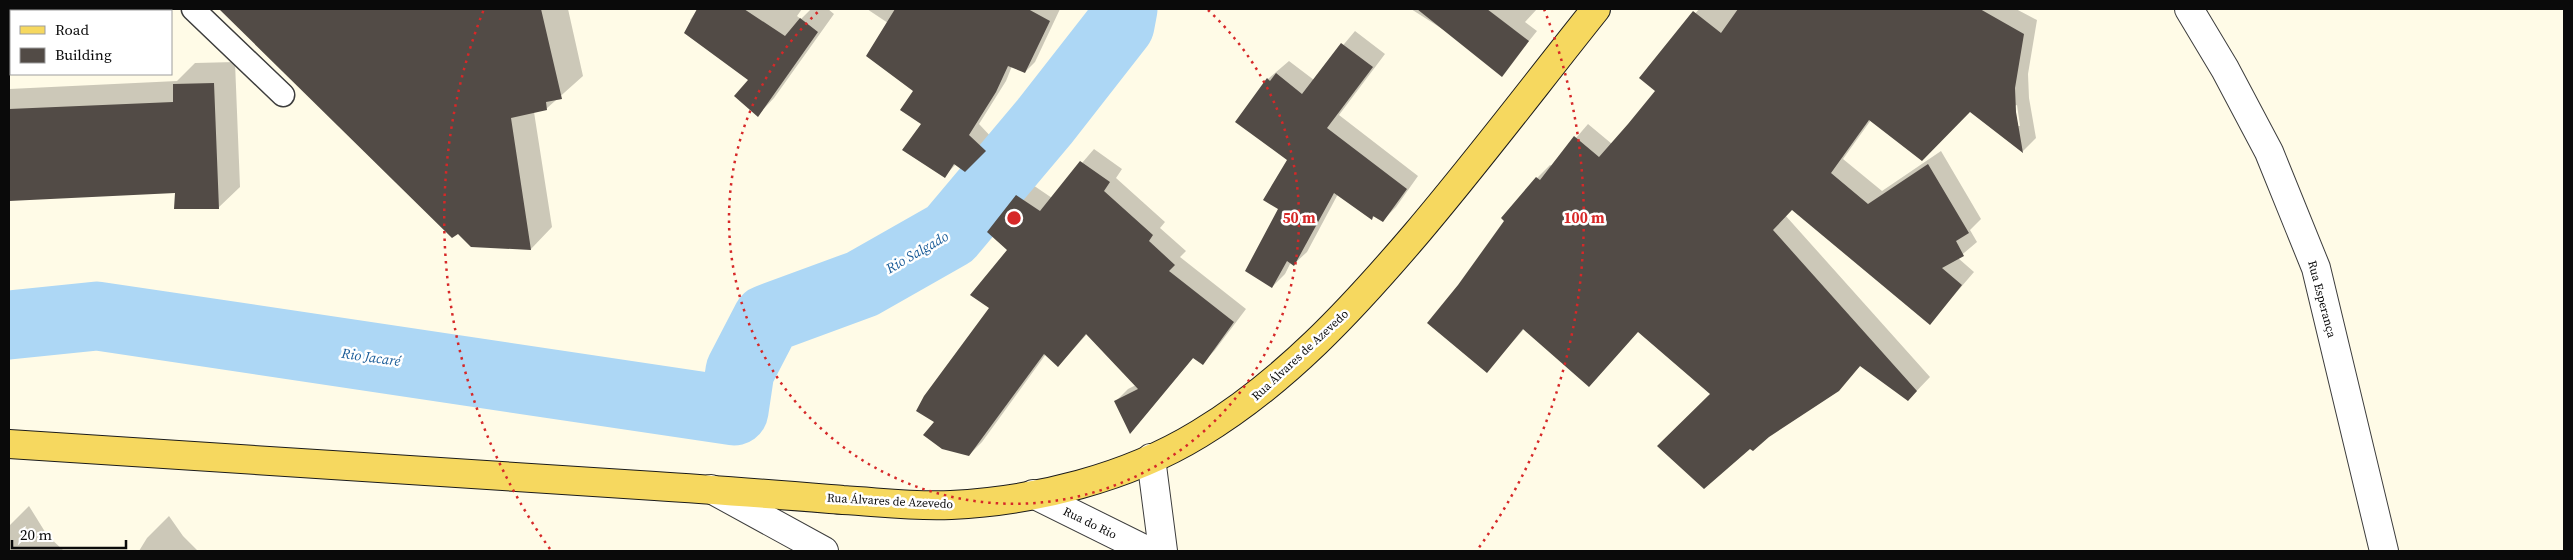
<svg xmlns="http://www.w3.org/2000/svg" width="2573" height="560" font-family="'Source Serif 4',serif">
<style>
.shadow{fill:#0003;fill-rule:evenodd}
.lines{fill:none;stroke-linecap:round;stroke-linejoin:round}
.river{stroke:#add7f5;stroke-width:69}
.building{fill:#524b46}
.service-casing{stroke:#3d3d3d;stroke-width:25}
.minor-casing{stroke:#3d3d3d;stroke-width:30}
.primary-casing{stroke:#1b1b1b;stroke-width:30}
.service{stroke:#fff;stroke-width:22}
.minor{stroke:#fff;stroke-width:28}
.primary{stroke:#f6d85f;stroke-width:28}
.ring{fill:none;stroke:#d62828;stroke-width:2.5;stroke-dasharray:2.5 5}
.labels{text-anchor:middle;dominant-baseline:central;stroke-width:5;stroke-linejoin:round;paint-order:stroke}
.street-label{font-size:12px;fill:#0a0a0a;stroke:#fff}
.water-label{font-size:14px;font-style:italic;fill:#175a97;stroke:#fff}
.centre{fill:#d62828;stroke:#fff;stroke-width:2.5}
.ring-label{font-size:15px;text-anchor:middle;font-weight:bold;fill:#d62828;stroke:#fff;stroke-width:5;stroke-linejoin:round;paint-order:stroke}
</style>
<rect width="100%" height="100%" fill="#fffbe7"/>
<g class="shadow">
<polygon points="221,9 568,9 583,76 546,109 534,112 552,227 531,249 458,232 452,237"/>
<polygon points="698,9 802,9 797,16 801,19 811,9 828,9 834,14 774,98 758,115 750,79 690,20"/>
<polygon points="867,9 1060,9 1035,62 1025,72 1012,66 1006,81 979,124 995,141 965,171 956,164 944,177 923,124 915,90 888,23"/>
<polygon points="1411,9 1537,9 1525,22 1537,31 1502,75 1447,32"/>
<path d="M1699 9H2016L2037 20 2028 74 2029 98 2036 138 2023 151 1970 110 1871 120 1843 159 1882 191 1941 151 1981 219 1970 230 1977 242 1958 258 1974 272 1930 323 1792 208 1785 215 1930 377 1908 400 1861 365 1838 390 1712 394 1638 331 1524 329 1487 371 1459 285 1537 178 1550 165 1552 166 1588 124 1612 144 1657 91 1641 78ZM2017 105 2020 126H2018L2014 106Z"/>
<polygon points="1355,31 1385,54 1339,115 1418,176 1396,207 1383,220 1375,215 1372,219 1338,194 1307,252 1294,264 1291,262 1285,274 1272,287 1280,209 1289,159 1268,79 1289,61 1314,80"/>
<polygon points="235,62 240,187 218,208 177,192 9,199 9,89 177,81 195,63"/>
<polygon points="1094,149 1122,169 1116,178 1165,222 1160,228 1186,251 1180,257 1246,309 1215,350 1203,363 1194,357 1131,432 1116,401 1128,389 1136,385 1087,334 1058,366 1046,354 982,442 969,455 936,422 991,308 1009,250 1017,196 1030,183 1052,198"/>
<polygon points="29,506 47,535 64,551 9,551 9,526"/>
<polygon points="169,516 183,536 198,551 139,551 147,538"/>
</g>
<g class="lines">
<polyline class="river" points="9,325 97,316 734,411 740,371 767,319 862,284 950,234 1045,121 1120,25 1123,9"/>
</g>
<g class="building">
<polygon points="219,9 541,9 562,99 546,102 547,110 511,118 531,250 471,247 458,234 452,238"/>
<polygon points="697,9 744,9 785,36 800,18 818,32 758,117 734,96 748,80 684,33"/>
<polygon points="895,9 1028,9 1050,21 1025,73 1008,66 996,92 969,135 986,151 965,172 954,164 945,178 902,150 921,124 900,110 913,91 866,56"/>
<polygon points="1417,9 1487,9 1529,41 1502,77"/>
<polygon points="1738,9 1980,9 2024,34 2015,88 2016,112 2023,153 1970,112 1922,161 1869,120 1831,173 1868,204 1928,164 1969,233 1956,241 1964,256 1942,268 1962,285 1930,325 1792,210 1773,230 1917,391 1908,401 1860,366 1839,391 1769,437 1753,451 1750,449 1704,489 1657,446 1710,394 1638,332 1589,387 1523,329 1487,373 1427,323 1458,285 1504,221 1501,218 1536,177 1540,180 1574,136 1599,157 1628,124 1655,91 1639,78 1693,11 1721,33"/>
<polygon points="1341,43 1373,67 1327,128 1407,189 1383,222 1373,216 1372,220 1334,193 1294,266 1287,261 1272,288 1245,271 1278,209 1263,200 1287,160 1235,122 1267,78 1270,81 1276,73 1302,94"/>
<polygon points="214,83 219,209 174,209 175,193 9,201 9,109 173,102 173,84"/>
<polygon points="1080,161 1110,182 1104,191 1153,235 1149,241 1175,265 1169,271 1234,322 1203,365 1193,358 1130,434 1114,401 1138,389 1086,334 1058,367 1044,354 969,456 942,449 923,435 934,422 916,411 924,396 989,308 970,295 1007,250 987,232 1016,195 1040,211"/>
</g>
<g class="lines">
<g class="service-casing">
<polyline id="service" points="193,9 283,95"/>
</g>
<g class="minor-casing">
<g id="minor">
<polyline points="2189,9 2225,69 2269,152 2316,268 2384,551"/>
<polyline points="1151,458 1163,551"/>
<polyline points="711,489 824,551"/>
<polyline points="1033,494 1148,551"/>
</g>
</g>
<g class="primary-casing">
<path id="primary" d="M9 444C224 458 440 472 655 486 718 490 780 495 843 500 879 502 915 507 951 505 1035 501 1127 478 1199 434 1285 382 1352 309 1416 234 1478 161 1536 84 1596 9"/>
</g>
<use href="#service" class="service"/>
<use href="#minor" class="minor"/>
<use href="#primary" class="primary"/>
</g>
<g class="ring">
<path d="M1208 10A285 285 0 1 1 820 10"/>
<path d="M550 549A570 570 0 0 1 484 9M1544 9A570 570 0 0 1 1478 549"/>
</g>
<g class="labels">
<g class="street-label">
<text transform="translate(2322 299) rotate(75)">Rua Esperança</text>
<text transform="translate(1300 355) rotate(-43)">Rua Álvares de Azevedo</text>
<text transform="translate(890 501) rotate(3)">Rua Álvares de Azevedo</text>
<text transform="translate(1090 523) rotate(26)">Rua do Rio</text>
</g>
<g class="water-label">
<text transform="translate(917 252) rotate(-30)">Rio Salgado</text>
<text transform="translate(371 357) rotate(8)">Rio Jacaré</text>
</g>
</g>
<circle cx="1014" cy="218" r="8" class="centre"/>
<g class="ring-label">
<text x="1299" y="223">50 m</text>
<text x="1584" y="223">100 m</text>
</g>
<rect width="2573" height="560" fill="none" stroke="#0a0a0a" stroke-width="20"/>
<rect x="10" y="10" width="162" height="65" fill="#ffffff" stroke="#9d9d9d"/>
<rect x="20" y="26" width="25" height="8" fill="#f6d85f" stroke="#9d9d9d"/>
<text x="55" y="35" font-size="15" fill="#0a0a0a">Road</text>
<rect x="20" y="48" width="25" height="15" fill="#524b46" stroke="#9d9d9d"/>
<text x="55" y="60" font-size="15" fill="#0a0a0a">Building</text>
<path d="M12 540v8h114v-8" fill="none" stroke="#0a0a0a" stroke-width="2.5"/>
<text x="20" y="540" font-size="15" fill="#0a0a0a" stroke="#ffffff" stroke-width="4" paint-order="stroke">20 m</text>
</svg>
